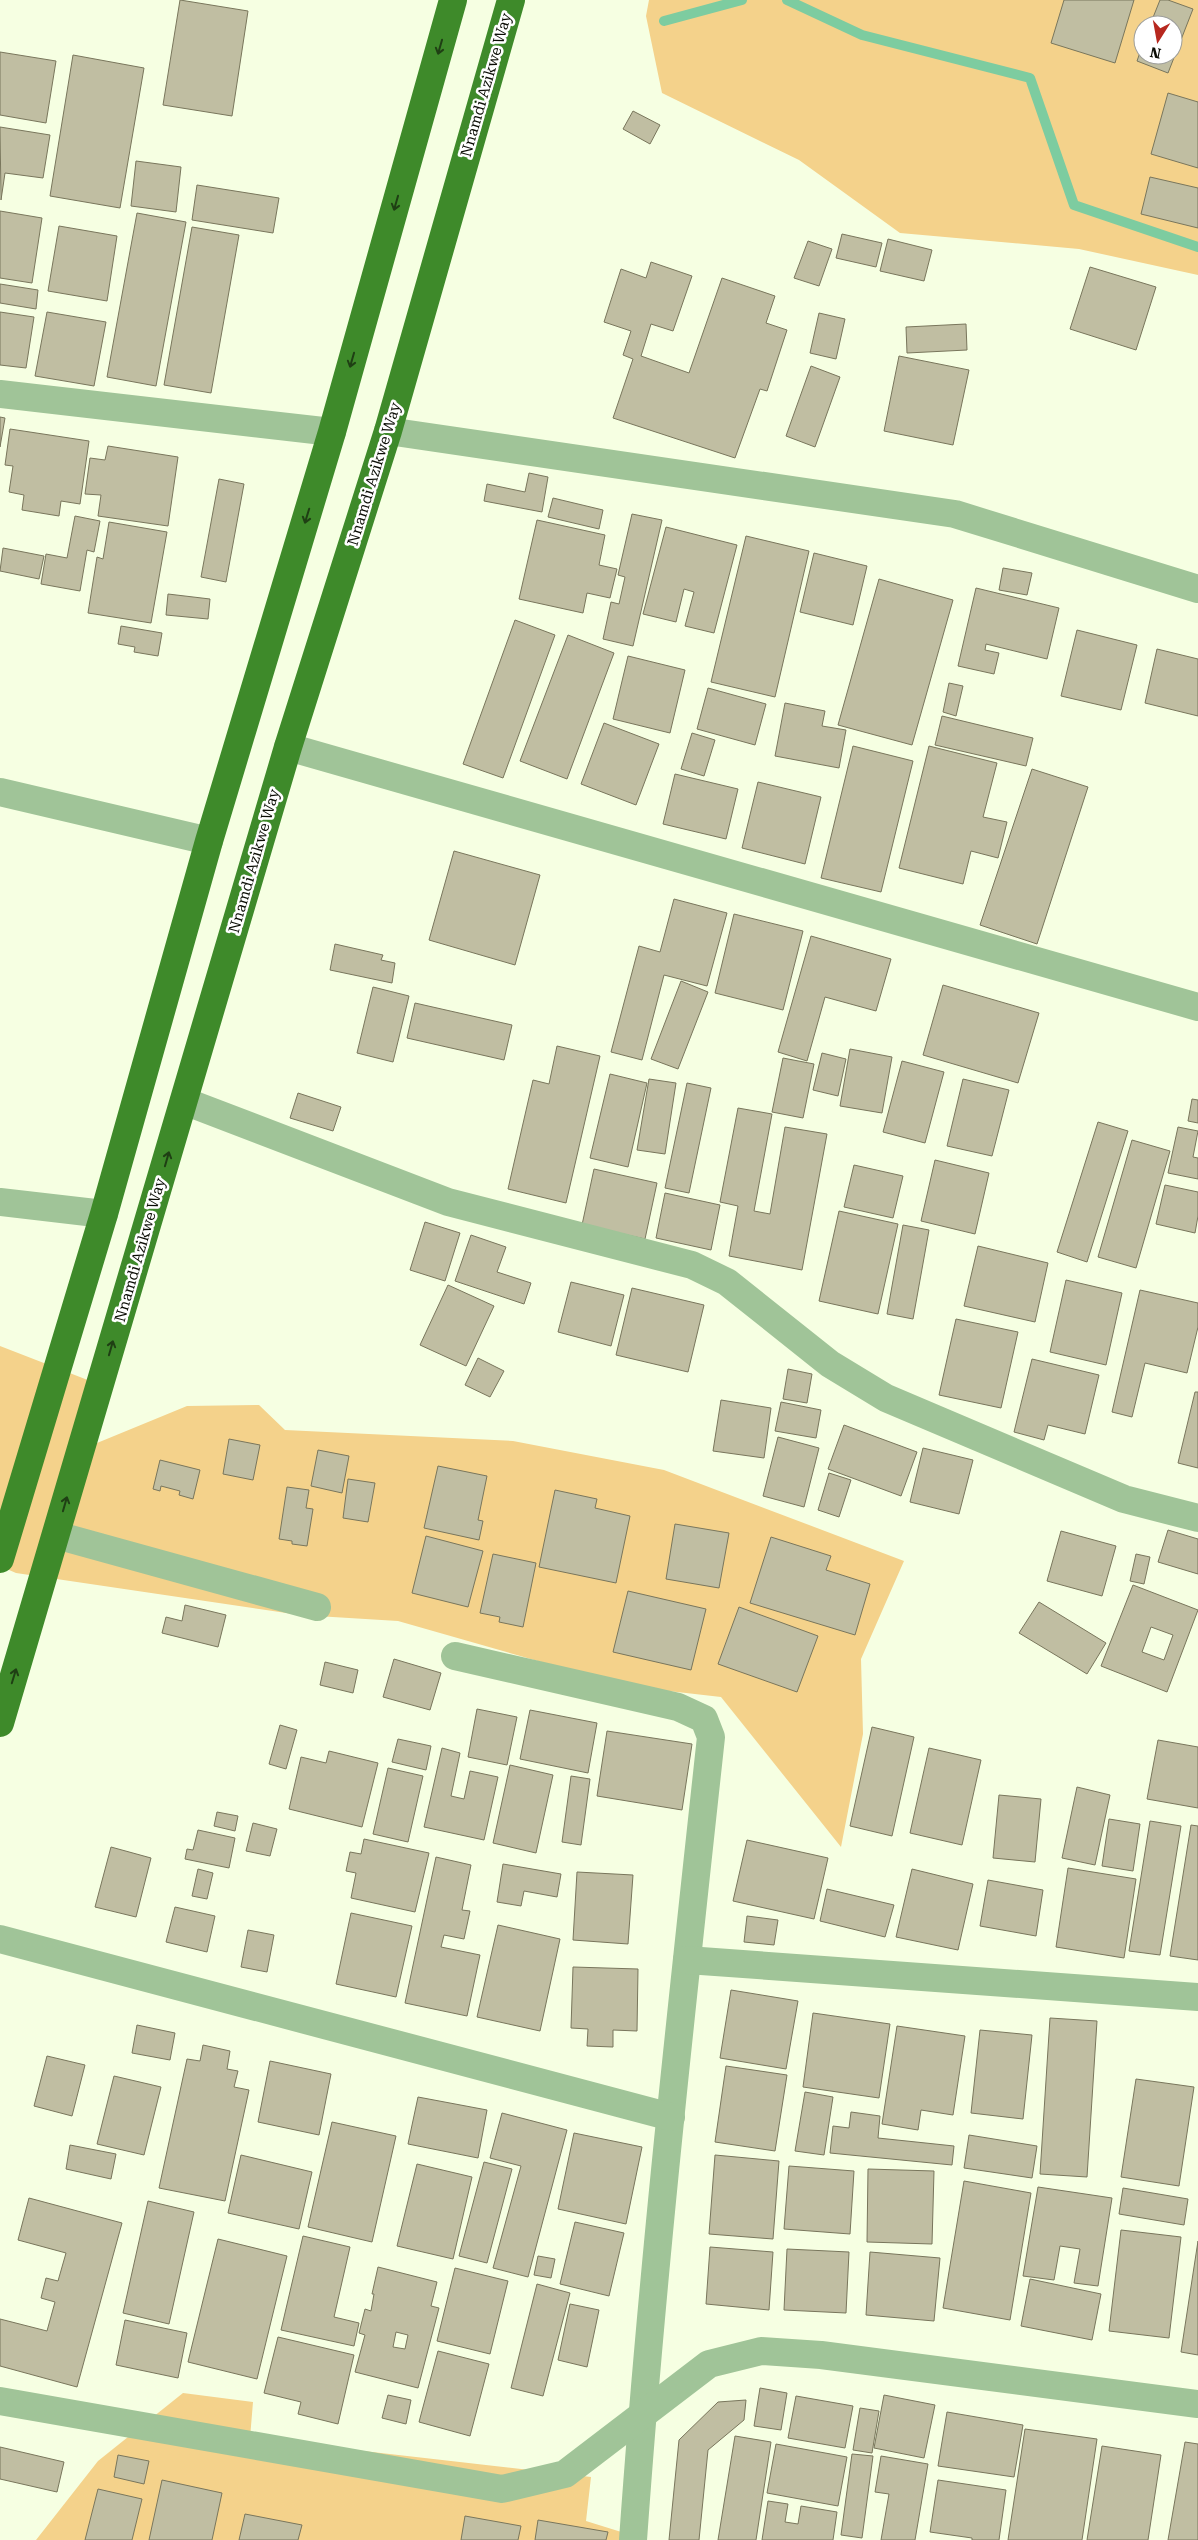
<svg xmlns="http://www.w3.org/2000/svg" width="1198" height="2540" font-family="'Roboto Serif',serif">
<style>
.green{fill:#f4d28b;fill-rule:evenodd}
.lines{fill:none;stroke-linecap:round;stroke-linejoin:round}
.stream{stroke:#7dcca0;stroke-width:10}
.building{fill:#c0bea2;stroke:#79765c;fill-rule:evenodd}
.minor{stroke:#a0c498;stroke-width:28}
.tertiary{stroke:#a0c498;stroke-width:28}
.trunk{stroke:#3e8a2a;stroke-width:28}
.oneway{stroke:#1f3f14}
.labels{text-anchor:middle;dominant-baseline:central;stroke-width:5;stroke-linejoin:round;paint-order:stroke}
.street-label{font-size:15px;fill:#0b0d05;stroke:#fff}
</style>
<rect width="100%" height="100%" fill="#f6ffe2"/>
<g class="green">
<path d="M649 0H1198V275L1079 249 900 233 799 160 662 93 646 16ZM1143 25H1173V55H1143Z"/>
<polygon points="0,1346 98,1384 97,1443 187,1406 259,1405 285,1430 513,1441 664,1470 904,1561 861,1659 863,1734 841,1847 721,1697 625,1686 398,1621 300,1615 16,1573 0,1566"/>
<polygon points="183,2393 253,2402 250,2438 591,2477 586,2521 647,2540 36,2540 98,2461"/>
</g>
<g class="lines">
<g class="stream">
<polyline points="787,0 862,35 1030,78 1074,205 1198,247"/>
<polyline points="664,21 742,0"/>
</g>
</g>
<g class="building">
<polygon points="180,0 248,11 232,116 163,105"/>
<polygon points="1064,0 1134,0 1115,63 1051,43"/>
<polygon points="1160,0 1168,0 1193,9 1168,73 1137,61 1143,44 1143,55 1173,55 1173,25 1150,25"/>
<polygon points="0,52 56,61 46,123 0,115"/>
<polygon points="73,55 144,68 120,208 50,196"/>
<polygon points="1168,93 1198,102 1198,168 1151,154"/>
<polygon points="633,111 660,125 650,144 623,129"/>
<polygon points="0,127 50,135 43,178 5,173 1,200"/>
<polygon points="136,161 181,167 176,212 131,206"/>
<polygon points="1150,177 1198,188 1198,228 1141,214"/>
<polygon points="197,185 279,198 273,233 192,220"/>
<polygon points="0,211 42,218 32,283 0,278"/>
<polygon points="137,213 186,222 156,386 107,377"/>
<polygon points="59,226 117,236 107,301 48,291"/>
<polygon points="192,227 239,235 211,393 164,385"/>
<polygon points="842,234 882,243 876,267 836,258"/>
<polygon points="888,239 932,250 924,281 880,271"/>
<polygon points="808,241 832,249 819,286 794,278"/>
<polygon points="651,262 692,276 673,331 651,324 641,356 689,373 722,278 775,296 766,323 787,330 767,391 760,389 735,458 613,418 633,359 623,355 631,331 604,322 621,269 646,278"/>
<polygon points="1090,267 1156,287 1136,350 1070,329"/>
<polygon points="0,284 38,290 36,309 0,303"/>
<polygon points="0,312 34,317 26,368 0,365"/>
<polygon points="47,312 106,322 94,386 35,376"/>
<polygon points="819,313 845,319 836,359 810,353"/>
<polygon points="966,324 967,350 907,353 906,327"/>
<polygon points="899,356 969,370 953,445 884,431"/>
<polygon points="811,366 840,377 815,447 786,436"/>
<polygon points="0,417 5,418 0,447"/>
<polygon points="10,429 89,441 80,504 61,501 59,516 22,510 24,495 9,492 13,466 5,465"/>
<polygon points="108,446 178,457 168,526 98,516 101,495 85,494 90,458 105,460"/>
<polygon points="529,473 548,477 542,512 484,501 487,484 525,492"/>
<polygon points="219,479 244,484 226,582 201,577"/>
<polygon points="553,498 603,510 599,529 548,517"/>
<polygon points="632,514 662,520 633,646 603,639 611,602 619,604 625,577 618,575"/>
<polygon points="75,516 100,521 94,552 87,550 80,591 41,584 46,554 67,558"/>
<polygon points="537,520 605,535 599,565 617,569 610,598 587,593 583,613 519,599"/>
<polygon points="109,522 167,532 151,623 88,613 97,557 103,559"/>
<polygon points="666,527 737,545 714,633 685,626 694,592 684,589 676,622 643,614"/>
<polygon points="746,536 809,551 775,697 711,682"/>
<polygon points="3,548 44,556 39,579 0,571"/>
<polygon points="814,553 867,566 853,625 800,612"/>
<polygon points="1003,568 1032,573 1027,595 999,590"/>
<polygon points="879,579 953,600 912,745 838,725"/>
<polygon points="976,588 1059,608 1047,659 986,644 985,650 999,653 994,674 958,666"/>
<polygon points="168,594 210,599 208,619 166,615"/>
<polygon points="515,620 555,635 503,778 463,764"/>
<polygon points="121,626 162,633 158,656 134,652 135,647 118,644"/>
<polygon points="1077,630 1137,645 1121,710 1061,696"/>
<polygon points="568,635 614,653 567,779 520,761"/>
<polygon points="1157,649 1198,659 1198,716 1145,703"/>
<polygon points="628,656 685,670 670,733 613,719"/>
<polygon points="949,683 963,686 956,716 943,712"/>
<polygon points="708,688 766,704 755,745 697,729"/>
<polygon points="785,703 825,711 822,726 846,730 839,768 775,756"/>
<polygon points="942,716 1033,738 1026,766 935,745"/>
<polygon points="604,723 659,744 636,805 581,784"/>
<polygon points="692,733 715,740 704,776 681,769"/>
<polygon points="853,746 913,761 881,892 821,878"/>
<polygon points="929,746 997,763 983,817 1007,822 998,858 971,851 963,884 899,868"/>
<polygon points="1032,769 1088,787 1037,944 980,925"/>
<polygon points="675,774 738,789 726,839 663,824"/>
<polygon points="758,782 821,797 805,864 742,848"/>
<polygon points="454,851 540,875 515,965 429,940"/>
<polygon points="674,899 727,913 707,986 664,975 642,1060 611,1052 639,946 660,952"/>
<polygon points="734,914 803,931 783,1010 715,993"/>
<polygon points="811,936 891,959 876,1011 825,997 807,1061 778,1052"/>
<polygon points="335,944 383,955 381,960 395,963 392,983 330,970"/>
<polygon points="681,981 708,992 678,1069 651,1059"/>
<polygon points="943,985 1039,1013 1018,1083 923,1055"/>
<polygon points="373,987 409,996 393,1062 357,1053"/>
<polygon points="415,1003 512,1025 504,1060 407,1038"/>
<polygon points="557,1046 600,1056 566,1203 508,1189 533,1080 549,1084"/>
<polygon points="850,1049 892,1057 882,1113 840,1106"/>
<polygon points="822,1053 846,1059 838,1096 813,1090"/>
<polygon points="783,1058 814,1064 803,1118 772,1112"/>
<polygon points="902,1061 944,1072 925,1143 883,1132"/>
<polygon points="610,1074 647,1083 628,1167 590,1158"/>
<polygon points="649,1079 676,1083 665,1154 637,1150"/>
<polygon points="963,1079 1009,1090 992,1156 947,1146"/>
<polygon points="687,1083 711,1088 689,1193 665,1188"/>
<polygon points="298,1093 341,1107 333,1131 290,1118"/>
<polygon points="1192,1099 1198,1100 1198,1123 1188,1121"/>
<polygon points="738,1108 772,1114 754,1211 770,1214 785,1127 827,1134 802,1270 729,1256 738,1206 720,1202"/>
<polygon points="1098,1122 1128,1131 1087,1262 1057,1252"/>
<polygon points="1178,1127 1198,1131 1193,1157 1198,1158 1198,1179 1168,1173"/>
<polygon points="1132,1140 1170,1151 1136,1268 1098,1257"/>
<polygon points="935,1160 989,1173 975,1234 921,1221"/>
<polygon points="854,1165 903,1176 893,1218 844,1207"/>
<polygon points="594,1169 657,1183 645,1239 582,1225"/>
<polygon points="1165,1185 1198,1192 1198,1216 1195,1233 1156,1224"/>
<polygon points="665,1193 720,1205 711,1250 656,1238"/>
<polygon points="839,1211 898,1224 878,1314 819,1301"/>
<polygon points="425,1222 460,1233 445,1281 410,1270"/>
<polygon points="903,1225 929,1230 913,1319 887,1314"/>
<polygon points="471,1235 506,1247 497,1272 531,1283 524,1304 455,1281"/>
<polygon points="978,1246 1048,1263 1035,1322 964,1306"/>
<polygon points="1066,1280 1122,1293 1106,1365 1050,1352"/>
<polygon points="571,1282 624,1295 611,1346 558,1332"/>
<polygon points="448,1285 494,1306 466,1366 420,1345"/>
<polygon points="632,1288 704,1305 688,1372 616,1355"/>
<polygon points="1140,1290 1198,1303 1198,1327 1187,1373 1145,1363 1132,1417 1112,1412"/>
<polygon points="956,1319 1018,1332 1001,1408 939,1395"/>
<polygon points="478,1358 504,1371 490,1397 465,1385"/>
<polygon points="1032,1359 1099,1375 1085,1434 1048,1425 1044,1440 1014,1432"/>
<polygon points="788,1369 812,1374 807,1403 783,1399"/>
<polygon points="1195,1392 1198,1392 1198,1468 1178,1463"/>
<polygon points="721,1400 771,1408 764,1458 713,1451"/>
<polygon points="781,1402 821,1410 816,1438 775,1431"/>
<polygon points="844,1425 917,1452 901,1496 828,1469"/>
<polygon points="778,1437 819,1448 804,1507 763,1496"/>
<polygon points="229,1439 260,1445 253,1480 223,1474"/>
<polygon points="923,1448 973,1460 959,1514 910,1502"/>
<polygon points="318,1450 349,1456 342,1493 311,1486"/>
<polygon points="160,1460 200,1470 193,1499 179,1495 180,1491 161,1486 160,1491 153,1489"/>
<polygon points="438,1466 487,1476 478,1520 483,1521 479,1540 424,1528"/>
<polygon points="829,1473 851,1480 839,1517 818,1510"/>
<polygon points="348,1479 375,1483 368,1522 343,1518"/>
<polygon points="287,1487 309,1490 306,1508 313,1509 307,1546 292,1544 292,1541 279,1539"/>
<polygon points="555,1490 597,1499 595,1508 630,1516 616,1583 539,1567"/>
<polygon points="675,1524 729,1533 719,1588 666,1579"/>
<polygon points="1168,1530 1198,1539 1198,1574 1158,1562"/>
<polygon points="1061,1531 1116,1546 1102,1596 1047,1581"/>
<polygon points="426,1536 483,1551 468,1607 412,1593"/>
<polygon points="771,1537 831,1556 826,1570 870,1584 855,1635 750,1603"/>
<polygon points="493,1554 536,1563 523,1627 499,1622 500,1617 480,1613"/>
<polygon points="1136,1554 1150,1557 1144,1584 1130,1581"/>
<path d="M1133 1585 1198 1610 1167 1692 1101 1666ZM1151 1627 1173 1635 1164 1660 1142 1652Z"/>
<polygon points="628,1591 706,1609 691,1670 613,1652"/>
<polygon points="1039,1602 1106,1643 1087,1674 1019,1633"/>
<polygon points="185,1605 226,1615 218,1647 162,1633 166,1617 182,1621"/>
<polygon points="739,1607 818,1636 797,1692 718,1664"/>
<polygon points="394,1659 441,1673 430,1710 383,1697"/>
<polygon points="325,1662 358,1670 353,1693 320,1685"/>
<polygon points="477,1709 517,1717 507,1765 468,1757"/>
<polygon points="530,1710 597,1723 588,1773 520,1759"/>
<polygon points="280,1725 297,1730 286,1769 269,1764"/>
<polygon points="872,1727 914,1737 892,1836 850,1826"/>
<polygon points="607,1731 692,1744 682,1810 597,1796"/>
<polygon points="398,1739 431,1746 426,1770 392,1762"/>
<polygon points="1158,1740 1198,1747 1198,1808 1147,1799"/>
<polygon points="442,1748 460,1753 451,1796 464,1799 470,1771 498,1777 484,1840 424,1827"/>
<polygon points="929,1748 981,1760 962,1845 910,1833"/>
<polygon points="329,1751 378,1763 362,1827 289,1809 301,1757 326,1763"/>
<polygon points="510,1765 553,1775 536,1853 493,1843"/>
<polygon points="388,1768 423,1776 408,1842 373,1834"/>
<polygon points="571,1776 590,1779 581,1845 562,1842"/>
<polygon points="1077,1787 1110,1795 1095,1865 1062,1858"/>
<polygon points="999,1795 1041,1799 1035,1862 993,1858"/>
<polygon points="217,1812 238,1816 235,1831 214,1826"/>
<polygon points="1109,1819 1140,1824 1133,1871 1102,1866"/>
<polygon points="1150,1821 1181,1826 1160,1955 1129,1951"/>
<polygon points="253,1823 277,1829 270,1856 246,1851"/>
<polygon points="1191,1825 1198,1826 1198,1960 1170,1956"/>
<polygon points="198,1830 235,1838 229,1868 185,1859 187,1849 193,1850"/>
<polygon points="364,1839 429,1853 415,1912 351,1898 356,1873 346,1871 350,1852 361,1854"/>
<polygon points="747,1840 828,1858 814,1919 733,1901"/>
<polygon points="111,1847 151,1858 136,1917 95,1907"/>
<polygon points="436,1857 471,1865 462,1910 470,1911 464,1939 444,1935 441,1947 480,1955 467,2016 405,2003"/>
<polygon points="503,1864 561,1874 557,1897 524,1891 521,1906 497,1902"/>
<polygon points="1068,1868 1136,1879 1124,1958 1056,1947"/>
<polygon points="198,1869 213,1873 207,1899 192,1896"/>
<polygon points="912,1869 973,1884 958,1950 896,1937"/>
<polygon points="577,1872 633,1875 628,1944 573,1940"/>
<polygon points="988,1880 1043,1890 1036,1936 980,1926"/>
<polygon points="827,1889 894,1905 885,1937 820,1921"/>
<polygon points="175,1907 215,1916 207,1952 166,1942"/>
<polygon points="351,1913 412,1926 396,1997 336,1984"/>
<polygon points="747,1916 778,1920 774,1945 744,1942"/>
<polygon points="498,1925 560,1939 540,2031 477,2017"/>
<polygon points="248,1930 274,1935 267,1972 241,1967"/>
<polygon points="573,1967 638,1969 637,2031 613,2030 613,2047 587,2046 588,2029 571,2028"/>
<polygon points="731,1990 798,2001 786,2069 720,2058"/>
<polygon points="813,2013 890,2024 879,2098 803,2087"/>
<polygon points="1050,2018 1097,2021 1087,2177 1040,2174"/>
<polygon points="137,2025 175,2033 170,2060 132,2053"/>
<polygon points="897,2026 965,2036 953,2115 921,2110 918,2130 882,2124"/>
<polygon points="980,2030 1032,2035 1023,2119 971,2113"/>
<polygon points="203,2045 230,2051 227,2069 238,2071 234,2087 249,2090 225,2201 159,2188 187,2059 200,2061"/>
<polygon points="47,2056 85,2065 72,2116 34,2106"/>
<polygon points="270,2061 331,2074 319,2135 258,2122"/>
<polygon points="726,2066 787,2075 775,2151 715,2142"/>
<polygon points="114,2076 161,2087 144,2155 97,2144"/>
<polygon points="1136,2079 1194,2087 1179,2186 1121,2177"/>
<polygon points="805,2092 833,2097 824,2155 795,2151"/>
<polygon points="418,2097 487,2110 478,2158 408,2144"/>
<polygon points="851,2112 880,2116 878,2138 954,2146 952,2165 830,2153 833,2126 849,2128"/>
<polygon points="502,2113 567,2130 528,2277 493,2268 521,2166 490,2158"/>
<polygon points="332,2122 396,2136 372,2242 308,2227"/>
<polygon points="574,2133 642,2147 626,2224 558,2209"/>
<polygon points="969,2135 1037,2146 1032,2178 964,2168"/>
<polygon points="70,2145 116,2154 111,2179 66,2169"/>
<polygon points="241,2155 312,2172 299,2229 228,2213"/>
<polygon points="715,2155 779,2161 773,2239 709,2234"/>
<polygon points="484,2162 512,2169 487,2263 459,2256"/>
<polygon points="417,2164 472,2177 453,2259 397,2246"/>
<polygon points="789,2166 854,2171 850,2234 784,2229"/>
<polygon points="868,2169 934,2171 932,2244 867,2242"/>
<polygon points="964,2181 1031,2193 1010,2320 943,2308"/>
<polygon points="1038,2187 1112,2198 1098,2286 1074,2283 1080,2249 1060,2246 1054,2280 1023,2276"/>
<polygon points="1123,2188 1188,2199 1184,2225 1119,2214"/>
<polygon points="29,2198 122,2223 77,2387 0,2366 0,2319 47,2331 55,2302 41,2298 46,2278 58,2281 66,2253 18,2240"/>
<polygon points="148,2201 194,2212 169,2324 123,2313"/>
<polygon points="575,2222 624,2233 609,2296 560,2284"/>
<polygon points="1121,2230 1181,2237 1169,2338 1109,2331"/>
<polygon points="303,2236 350,2247 334,2317 359,2323 354,2346 281,2330"/>
<polygon points="218,2239 287,2256 257,2379 188,2362"/>
<polygon points="1198,2241 1198,2355 1181,2352"/>
<polygon points="710,2247 773,2252 769,2310 706,2304"/>
<polygon points="787,2249 849,2252 846,2313 784,2310"/>
<polygon points="870,2252 940,2258 934,2321 866,2315"/>
<polygon points="538,2256 555,2259 551,2278 534,2275"/>
<path d="M378 2267 437 2282 431 2306 439 2308 418 2388 355 2372 365 2335 359 2333 365 2309 371 2311 374 2294H372ZM396 2332 408 2335 405 2349 393 2347Z"/>
<polygon points="455,2268 508,2281 490,2354 437,2341"/>
<polygon points="1030,2279 1101,2294 1092,2340 1021,2326"/>
<polygon points="537,2284 570,2293 543,2396 511,2388"/>
<polygon points="570,2304 599,2310 587,2367 558,2360"/>
<polygon points="125,2320 187,2333 178,2378 116,2365"/>
<polygon points="278,2337 354,2355 338,2424 298,2414 301,2402 264,2393"/>
<polygon points="438,2351 489,2364 470,2436 419,2422"/>
<polygon points="760,2388 787,2393 781,2430 754,2426"/>
<polygon points="388,2395 411,2400 406,2424 382,2418"/>
<polygon points="884,2395 935,2405 924,2458 874,2448"/>
<polygon points="796,2396 853,2406 845,2448 788,2438"/>
<polygon points="746,2400 744,2420 708,2450 699,2540 669,2540 679,2440 718,2402"/>
<polygon points="860,2408 879,2411 872,2453 853,2450"/>
<polygon points="947,2412 1023,2425 1014,2477 938,2466"/>
<polygon points="1025,2429 1097,2439 1082,2540 1008,2540"/>
<polygon points="735,2436 771,2442 756,2540 718,2540"/>
<polygon points="1185,2442 1198,2444 1198,2540 1168,2540"/>
<polygon points="776,2444 847,2457 838,2506 767,2493"/>
<polygon points="1102,2446 1161,2455 1148,2540 1087,2540"/>
<polygon points="0,2447 64,2462 57,2492 0,2479"/>
<polygon points="852,2454 873,2456 862,2538 841,2535"/>
<polygon points="118,2455 149,2461 144,2484 114,2477"/>
<polygon points="881,2456 928,2464 915,2540 881,2540 889,2494 875,2492"/>
<polygon points="162,2480 222,2493 212,2540 149,2540"/>
<polygon points="938,2480 1006,2490 999,2540 972,2540 972,2538 930,2532"/>
<polygon points="98,2489 142,2499 132,2540 85,2540"/>
<polygon points="768,2501 788,2504 785,2522 798,2524 801,2506 837,2512 833,2540 762,2540"/>
<polygon points="245,2514 302,2525 298,2540 239,2540"/>
<polygon points="465,2516 521,2526 518,2540 461,2540"/>
<polygon points="538,2520 608,2532 606,2540 535,2540"/>
</g>
<g class="lines">
<g class="minor">
<polyline points="0,394 332,432"/>
<polyline points="388,431 955,514 1198,589"/>
<polyline points="288,747 1198,1007"/>
<polyline points="0,792 209,841"/>
<polyline points="184,1101 448,1202 692,1265 727,1282 830,1364 886,1398 1124,1499 1198,1518"/>
<polyline points="0,1202 104,1214"/>
<polyline points="56,1535 317,1607"/>
<path d="M455 1656 678 1707 704 1719 711 1737C682 2004 652 2272 633 2540"/>
<polyline points="0,1939 671,2117"/>
<polyline points="687,1960 1198,1997"/>
</g>
<polyline class="tertiary" points="0,2401 502,2489 565,2474 709,2364 761,2351 821,2355 1198,2404"/>
<g class="trunk">
<polyline points="0,1559 104,1214 209,841 332,432 453,0"/>
<polyline points="0,1723 288,747 388,431 511,0"/>
</g>
</g>
<defs><path id="oneway-shaft" d="M-6 0H5M1.5-3L5.5 0L1.5 3" fill="none" stroke-width="1.6" stroke-linecap="round" stroke-linejoin="round" transform="scale(1.25)"/></defs>
<g class="oneway">
<use href="#oneway-shaft" transform="translate(440 47) rotate(106)"/>
<use href="#oneway-shaft" transform="translate(396 203) rotate(106)"/>
<use href="#oneway-shaft" transform="translate(352 360) rotate(106)"/>
<use href="#oneway-shaft" transform="translate(307 516) rotate(107)"/>
<use href="#oneway-shaft" transform="translate(167 1159) rotate(-74)"/>
<use href="#oneway-shaft" transform="translate(111 1348) rotate(-74)"/>
<use href="#oneway-shaft" transform="translate(65 1504) rotate(-74)"/>
<use href="#oneway-shaft" transform="translate(14 1676) rotate(-73)"/>
</g>
<g class="labels">
<g class="street-label">
<text transform="translate(486 85) rotate(-74)">Nnamdi Azikwe Way</text>
<text transform="translate(374 474) rotate(-73)">Nnamdi Azikwe Way</text>
<text transform="translate(254 861) rotate(-74)">Nnamdi Azikwe Way</text>
<text transform="translate(140 1250) rotate(-74)">Nnamdi Azikwe Way</text>
</g>
</g>
<g transform="translate(1158 40) rotate(191)"><circle r="24" fill="#ffffff" stroke="#9d9e9b"/>
<path d="M0-4L9 19L0 12L-9 19Z" fill="#b7281f"/>
<text y="-8" font-size="14" font-weight="bold" text-anchor="middle" fill="#0b0d05">N</text>
</g>
</svg>
